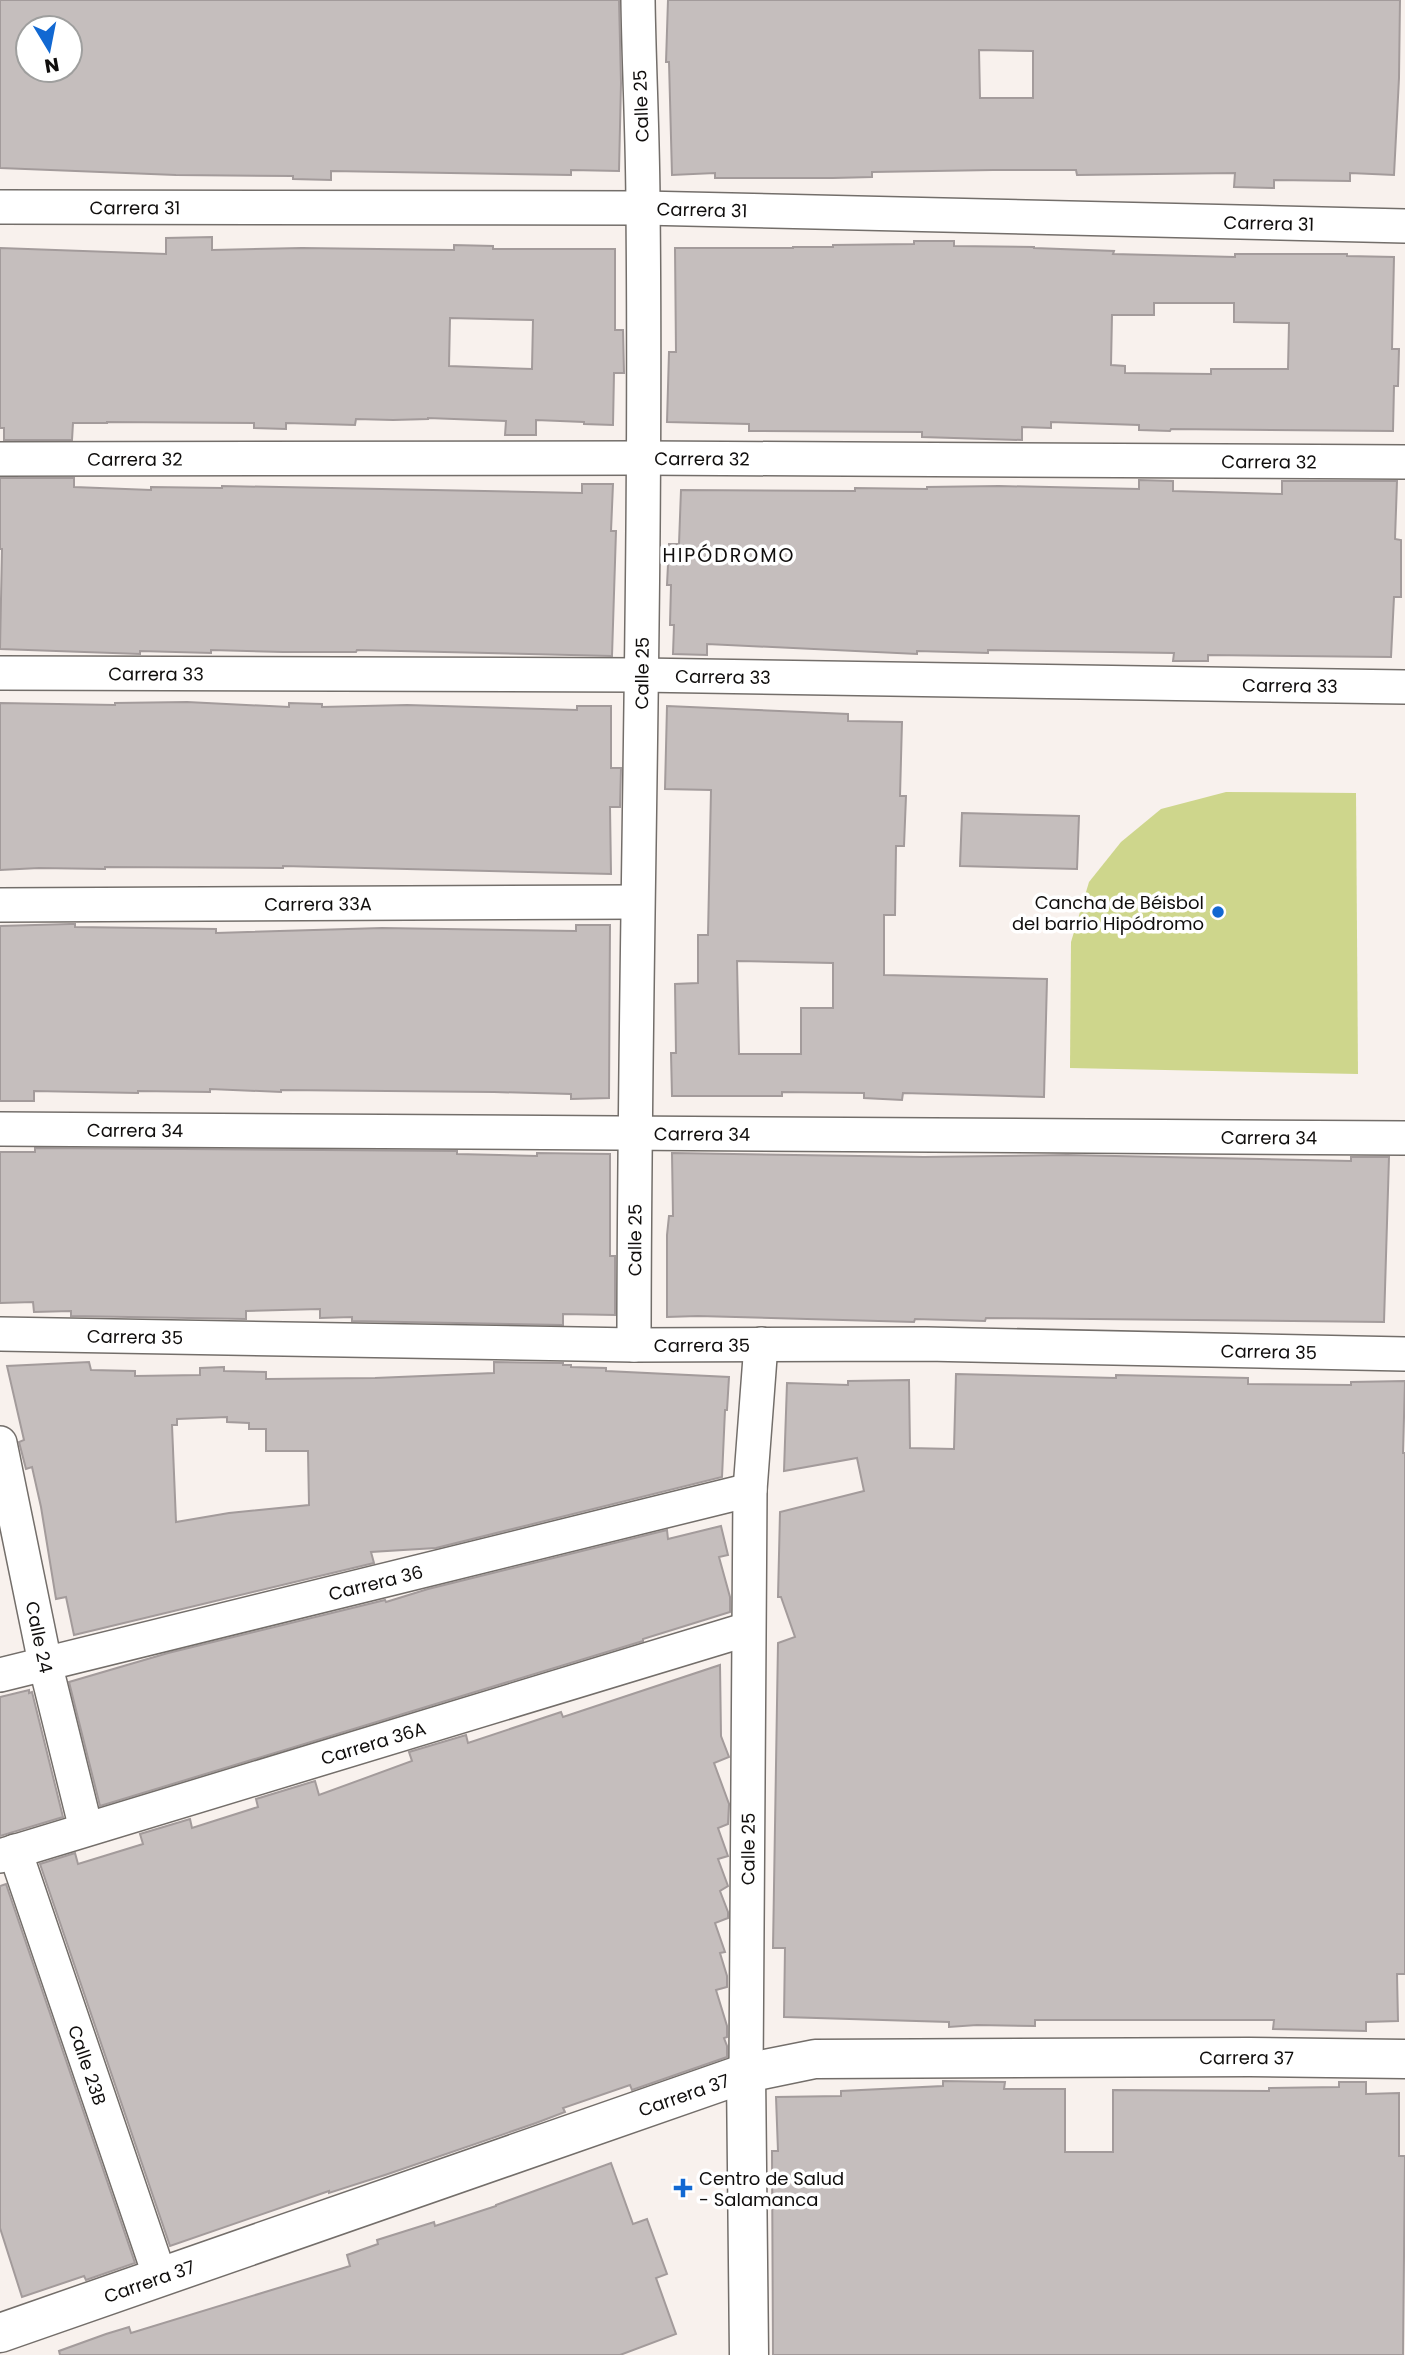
<svg xmlns="http://www.w3.org/2000/svg" width="1405" height="2355" font-family="Poppins,sans-serif">
<style>
.green{fill:#ced68c}
.building{fill:#c5bebd;stroke:#a39b9b;stroke-width:2;fill-rule:evenodd}
.lines{fill:none;stroke-linecap:round;stroke-linejoin:round}
.street-casing{stroke:#736e6a;stroke-width:36}
.secondary-casing{stroke:#736e6a;stroke-width:41}
.street{stroke:#fff;stroke-width:33}
.secondary{stroke:#fff;stroke-width:38}
.poi-dot{fill:#1168d2;stroke:#fff;stroke-width:2.5}
.labels{text-anchor:middle;dominant-baseline:central;stroke-width:7;stroke-linejoin:round;paint-order:stroke}
.street-label{font-size:18px;fill:#100e0d;stroke:#fff}
.poi-label{font-size:18px;fill:#100e0d;stroke:#fff;text-anchor:end}
.neighbourhood-label{font-size:19px;letter-spacing:2px;fill:#100e0d;stroke:#fff}
</style>
<rect width="100%" height="100%" fill="#f8f1ed"/>
<polygon class="green" points="1226,792 1356,793 1358,1074 1070,1068 1071,942 1089,882 1121,842 1161,809"/>
<g class="building">
<path d="M0 0H619L621 83 619 171 571 170V175L331 171V180L293 179V176L176 175 0 168ZM28 28H70V70H28Z"/>
<path d="M668 0H1400L1399 78 1394 175 1350 173V181L1274 180V188L1234 187 1235 173 1077 175 1076 170H993L872 172V177L833 178H715V173L672 175 669 62H666ZM979 50 1033 51V98H980Z"/>
<path d="M212 237V250L302 248 454 250V245L493 246V249H615V330H623L624 373H614L613 425 584 424V422L536 420V435H505L506 421 428 418V419L393 420 356 419 355 425 286 423V429L254 428V423L107 422V423H73L72 440H4V428H0V248L166 254V238ZM450 318 533 320 532 369 449 366Z"/>
<path d="M914 241H954V246L1034 247V248L1114 251 1113 254 1235 257V254H1347V256L1394 257 1392 349H1399L1398 386H1394L1393 431 1171 429 1170 431 1139 430V425L1051 422V428L1022 427V440L922 437V432L749 431V424L667 422 669 352H676L675 248H793V247H833V245L914 244ZM1154 303H1234V322L1289 323 1288 369H1211V374L1125 373V366L1111 365 1112 315H1154Z"/>
<polygon points="0,478 74,478 74,487 151,490 151,487 222,488 222,486 582,493 582,484 613,484 611,531 616,531 612,656 357,650 356,652 283,652 211,650 211,653 140,651 140,654 0,649 2,549 0,549"/>
<polygon points="1139,480 1173,481 1173,491 1282,494 1282,481 1397,481 1395,539 1401,540 1401,597 1394,597 1391,657 1208,655 1208,661 1173,661 1174,653 988,650 988,653 917,651 917,654 707,644 707,655 673,654 674,625 670,625 671,585 667,585 669,544 679,544 681,490 855,491 855,488 927,489 927,487 999,486 1139,489"/>
<polygon points="187,702 289,707 289,703 322,704 322,707 407,705 577,710 577,706 611,706 611,768 621,768 620,807 610,807 611,874 283,866 283,868 105,867 105,869 39,868 0,870 0,703 115,705 115,703"/>
<path d="M667 706 848 714V721L902 722 900 796H906L904 846H896L895 915H884V975L1047 979 1044 1097 903 1093 902 1100 864 1098V1093L782 1092V1096H672L671 1053H676L675 984 698 983V935H708L711 790 665 789ZM737 961 833 963V1008H801V1054H739Z"/>
<polygon points="962,813 1079,816 1077,869 960,866"/>
<polygon points="70,924 75,924 75,927 216,929 216,933 382,928 576,931 576,925 610,925 609,1098 571,1099 571,1094 494,1092 281,1090 281,1092 210,1089 210,1092 138,1091 138,1093 34,1091 34,1101 0,1101 0,926"/>
<polygon points="35,1148 457,1151 457,1154 537,1156 537,1153 610,1154 610,1256 615,1256 615,1315 563,1314 563,1325 352,1321 352,1317 320,1318 320,1309 246,1311 246,1319 71,1316 71,1311 34,1312 33,1302 0,1303 0,1152 35,1152"/>
<polygon points="672,1153 924,1157 1067,1155 1351,1161 1351,1157 1389,1157 1384,1322 986,1318 985,1321 915,1319 914,1322 698,1316 667,1317 667,1235 669,1216 673,1216"/>
<path d="M89 1362 91 1370 135 1371V1376L200 1375V1368L224 1367V1371L266 1372V1379L375 1378 494 1373V1362L563 1363V1365H571V1367L606 1368V1371L729 1377 727 1410H725L722 1477 436 1548 371 1552 374 1563 74 1635 66 1597 56 1599 41 1507 32 1467 26 1469 19 1442 24 1440 7 1366ZM227 1417V1422L249 1423V1429H266V1451H308L309 1505 229 1513 176 1522 172 1425H177V1419Z"/>
<polygon points="956,1374 1116,1378 1116,1375 1248,1378 1248,1384 1351,1385 1351,1382 1405,1381 1403,1453 1405,1453 1405,1974 1397,1974 1398,2021 1366,2022 1366,2031 1273,2029 1274,2020 1035,2020 1035,2026 977,2025 949,2027 949,2022 784,2017 785,1948 773,1948 778,1643 795,1637 781,1597 778,1597 780,1512 864,1491 857,1458 784,1471 787,1383 848,1385 848,1381 909,1380 910,1448 954,1449"/>
<polygon points="721,1526 728,1555 719,1557 730,1597 730,1612 643,1639 643,1641 100,1806 69,1682 168,1653 385,1600 386,1602 428,1589 667,1530 668,1539"/>
<polygon points="720,1665 721,1736 729,1757 714,1763 729,1804 728,1824 718,1828 728,1856 718,1859 728,1886 720,1891 728,1912 728,1918 715,1923 725,1952 720,1953 727,1976 727,1987 716,1990 727,2026 727,2037 724,2038 727,2046 727,2057 632,2090 630,2085 563,2108 565,2112 536,2123 385,2175 329,2193 329,2191 170,2246 40,1864 75,1853 78,1864 143,1844 140,1834 190,1819 192,1828 258,1807 256,1799 315,1781 319,1795 412,1761 409,1752 466,1735 468,1743 561,1712 563,1717"/>
<polygon points="29,1690 29,1693 32,1692 63,1817 0,1836 0,1697"/>
<polygon points="6,1884 135,2263 86,2280 84,2276 22,2297 0,2228 0,1886"/>
<polygon points="943,2081 1005,2082 1004,2089 1065,2089 1065,2152 1113,2152 1113,2090 1269,2091 1269,2088 1339,2087 1339,2082 1366,2082 1366,2094 1399,2093 1399,2156 1405,2156 1403,2355 773,2355 772,2151 778,2151 776,2097 841,2096 841,2091 943,2086"/>
<polygon points="611,2163 633,2224 647,2219 667,2274 656,2278 676,2334 620,2355 60,2355 59,2351 106,2334 129,2327 131,2333 350,2266 347,2255 378,2244 377,2240 434,2222 435,2226 496,2206 496,2205"/>
</g>
<g class="lines">
<g class="street-casing">
<g id="street">
<path id="s1" d="M0 207 643 208 1405 226"/>
<path id="s2" d="M0 459 643 458 1405 462"/>
<path id="s3" d="M0 673 640 675 1405 687"/>
<path id="s4" d="M0 905 637 902"/>
<path id="s5" d="M0 1129 1405 1138"/>
<path id="s6" d="M0 1334 634 1345 926 1344 1405 1354"/>
<path id="s7" d="M634 1345C634 967 647 588 643 209 643 140 639 70 638 0"/>
<path id="s8" d="M0 1443 45 1663 86 1829"/>
<path id="s9" d="M0 1675 750 1490"/>
<path id="s10" d="M15 1851 160 2277"/>
<path id="s11" d="M0 1856 748 1629"/>
<path id="s12" d="M746 2073 750 1490 761 1344"/>
</g>
</g>
<g class="secondary-casing">
<g id="secondary">
<polyline points="746,2073 749,2355"/>
<path id="s13" d="M0 2333 746 2073 815 2059 1249 2057 1405 2059"/>
</g>
</g>
<use href="#street" class="street"/>
<use href="#secondary" class="secondary"/>
</g>
<g class="poi-dot">
<circle cx="1218" cy="912" r="7"/>
<path d="M679.5 2177.5h7v7h7v7h-7v7h-7v-7h-7v-7h7z"/>
</g>
<g class="labels">
<g class="street-label">
<text transform="translate(641 106) rotate(-92)">Calle 25</text>
<text stroke="none"><textPath href="#s1" startOffset="135">Carrera 31</textPath></text>
<text stroke="none"><textPath href="#s1" startOffset="702">Carrera 31</textPath></text>
<text stroke="none"><textPath href="#s1" startOffset="1269">Carrera 31</textPath></text>
<text stroke="none"><textPath href="#s2" startOffset="702">Carrera 32</textPath></text>
<text stroke="none"><textPath href="#s2" startOffset="135">Carrera 32</textPath></text>
<text stroke="none"><textPath href="#s2" startOffset="1269">Carrera 32</textPath></text>
<text stroke="none"><textPath href="#s7" startOffset="672">Calle 25</textPath></text>
<text stroke="none"><textPath href="#s3" startOffset="156">Carrera 33</textPath></text>
<text stroke="none"><textPath href="#s3" startOffset="723">Carrera 33</textPath></text>
<text stroke="none"><textPath href="#s3" startOffset="1290">Carrera 33</textPath></text>
<text stroke="none"><textPath href="#s4" startOffset="318">Carrera 33A</textPath></text>
<text stroke="none"><textPath href="#s5" startOffset="135">Carrera 34</textPath></text>
<text stroke="none"><textPath href="#s5" startOffset="702">Carrera 34</textPath></text>
<text stroke="none"><textPath href="#s5" startOffset="1269">Carrera 34</textPath></text>
<text stroke="none"><textPath href="#s7" startOffset="105">Calle 25</textPath></text>
<text stroke="none"><textPath href="#s6" startOffset="135">Carrera 35</textPath></text>
<text stroke="none"><textPath href="#s6" startOffset="702">Carrera 35</textPath></text>
<text stroke="none"><textPath href="#s6" startOffset="1269">Carrera 35</textPath></text>
<text stroke="none"><textPath href="#s9" startOffset="387">Carrera 36</textPath></text>
<text stroke="none"><textPath href="#s8" startOffset="198">Calle 24</textPath></text>
<text stroke="none"><textPath href="#s11" startOffset="390">Carrera 36A</textPath></text>
<text stroke="none"><textPath href="#s12" startOffset="224">Calle 25</textPath></text>
<text stroke="none"><textPath href="#s13" startOffset="1292">Carrera 37</textPath></text>
<text stroke="none"><textPath href="#s10" startOffset="226">Calle 23B</textPath></text>
<text stroke="none"><textPath href="#s13" startOffset="724">Carrera 37</textPath></text>
<text stroke="none"><textPath href="#s13" startOffset="158">Carrera 37</textPath></text>
</g>
<g class="poi-label">
<text x="1204" y="902">Cancha de Béisbol<tspan x="1204" dy="21">del barrio Hipódromo</tspan></text>
<text x="699" y="2178" text-anchor="start">Centro de Salud<tspan x="699" dy="21">- Salamanca</tspan></text>
</g>
<g class="neighbourhood-label">
<text x="729" y="555">HIPÓDROMO</text>
</g>
</g>
<g transform="translate(49 49) rotate(170)"><circle r="33" fill="#ffffff" stroke="#9f9f9e" stroke-width="2"/>
<path d="M0-5L12 26L0 18L-12 26Z" fill="#1168d2"/>
<text y="-10" font-size="19" font-weight="bold" text-anchor="middle" fill="#100e0d">N</text>
</g>
</svg>
